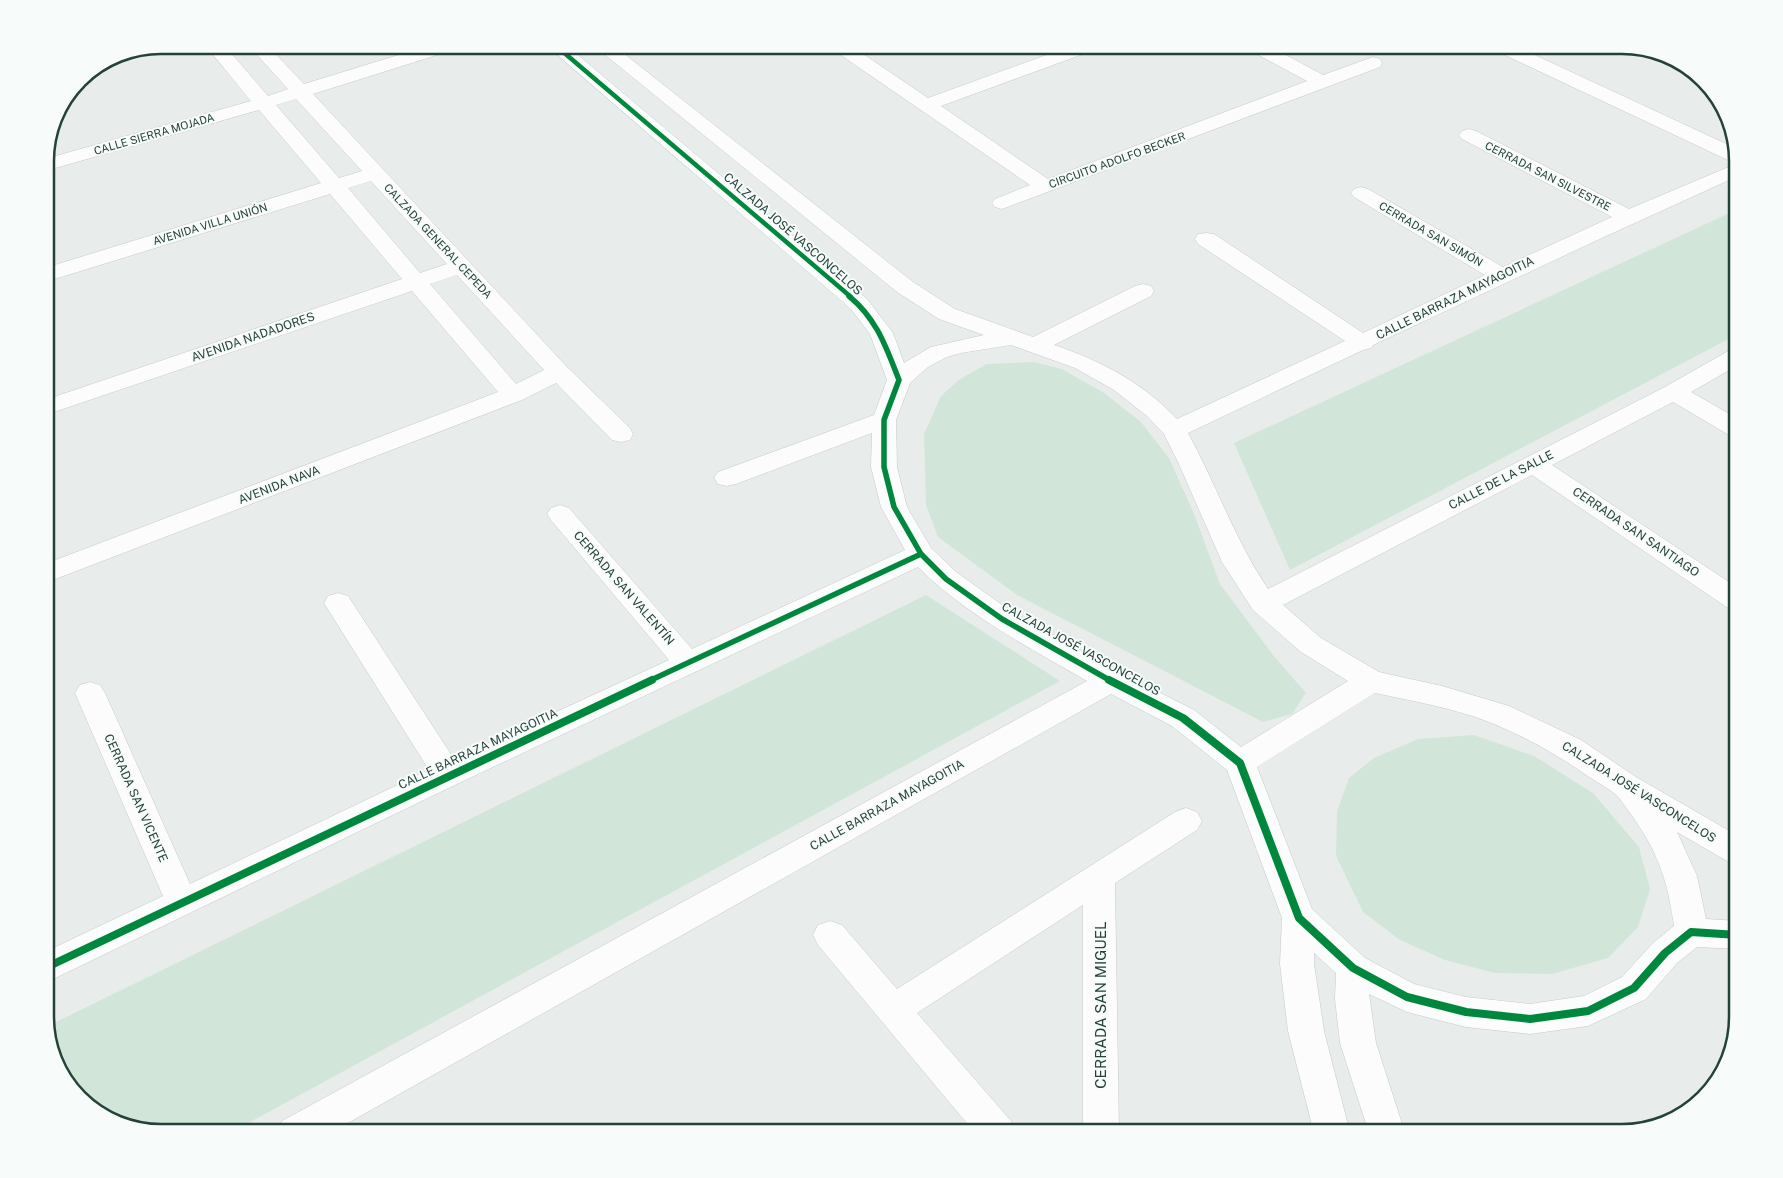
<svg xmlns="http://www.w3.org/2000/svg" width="1783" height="1178" font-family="'Public Sans',sans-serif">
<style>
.green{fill:#d1e6d8}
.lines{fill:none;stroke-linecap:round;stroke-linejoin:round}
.minor-casing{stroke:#c5cac8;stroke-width:1}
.minor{fill:#fcfcfc;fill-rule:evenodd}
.cycleway-far2-casing{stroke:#f7fbf9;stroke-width:7}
.cycleway-far1-casing{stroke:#f7fbf9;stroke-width:9}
.cycleway-casing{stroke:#f7fbf9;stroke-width:11}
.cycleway-far2{stroke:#00873e;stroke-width:4.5}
.cycleway-far1{stroke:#00873e;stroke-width:5.5}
.cycleway{stroke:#00873e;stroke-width:8}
.labels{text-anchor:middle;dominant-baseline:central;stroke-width:4;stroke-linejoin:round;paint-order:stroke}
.far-street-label{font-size:11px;fill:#24423a;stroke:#f7fbf9}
.street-label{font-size:12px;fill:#24423a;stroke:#f7fbf9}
.near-street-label{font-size:15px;fill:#24423a;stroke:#f7fbf9}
.rim{fill:none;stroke:#24423a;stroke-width:2.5}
</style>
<rect width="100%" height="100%" fill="#e8edeb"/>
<g class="green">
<polygon points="1738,209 1738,334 1290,570 1234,443"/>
<polygon points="1034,362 1062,369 1104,393 1141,422 1169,458 1194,514 1220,584 1273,655 1306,693 1292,714 1263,722 1017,595 938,537 926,505 924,434 941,396 960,379 987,364"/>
<polygon points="926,595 1060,681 230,1133 161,1133 97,1114 60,1075 46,1027"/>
<polygon points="1474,735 1534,756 1593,793 1639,847 1650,889 1638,927 1608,958 1552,974 1495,973 1445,960 1400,940 1363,912 1336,856 1337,811 1349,778 1374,758 1418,739"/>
</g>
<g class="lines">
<g class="minor-casing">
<g id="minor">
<polygon points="161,45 171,45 168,49 115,63 109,65 103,63 117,54"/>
<path d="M205 45H224L268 96 288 89 248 45H267L304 84 431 45H459L456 49 313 94 567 367 630 428 633 434 630 440 621 442 612 440 556 383 522 400 45 583V564L498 392 412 291 45 415V400L402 279 330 194 45 282V268L321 183 259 110 45 171V159L251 101ZM296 99 362 171 339 178 276 105ZM371 181 447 264 420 273 348 188ZM457 275 544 370 516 384 430 284Z"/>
<path d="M546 45H566L867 299 893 333 904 363 931 347 984 335 939 319 897 292 593 45H613L913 282 955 309 1033 337 1135 286 1143 284 1151 286 1154 291 1151 296 1054 345C1101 361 1142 382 1177 419L1345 341 1198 244 1195 239 1198 234 1206 233 1214 234 1363 333 1485 275 1354 197 1351 193 1354 189 1361 187 1368 189 1503 267 1612 217 1462 139 1459 135 1462 131 1469 129 1476 131 1629 209 1738 163V176L1604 237 1373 345 1371 348 1363 350 1188 433C1216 484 1235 540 1268 589L1665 387 1730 350 1738 348V365L1691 392 1738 419V438L1729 435 1673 402 1552 465 1738 588V611L1728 608 1532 475 1283 605 1321 638 1379 672 1442 686 1509 706 1581 740 1636 777 1738 836V865L1727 861 1677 832 1697 876 1706 919 1738 921V949L1697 947 1677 963 1646 999 1588 1026 1530 1034 1466 1027 1407 1012 1369 994 1376 1043 1405 1133H1369L1340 1043 1335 999 1336 973 1314 953V964L1324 1031 1350 1133H1314L1288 1031 1280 964 1282 918 1227 770 1172 726 1111 694 330 1133H277L282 1121 1087 681C1028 647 966 615 918 567L459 783 45 983V952L163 896 75 693 80 685 90 682 100 685 105 693 190 884 429 770 324 603 328 596 338 593 348 596 454 759 669 660 551 520 547 514 551 508 560 505 569 508 692 649 905 550 881 507 871 467 872 433 736 484 727 486 718 484 714 478 718 472 874 415 887 380 870 334 851 309ZM1011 345 1075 368 1114 390 1147 416 1164 434 1178 462 1222 562 1253 610 1301 652 1348 681 1241 747 1194 710 1121 673 1012 612 956 572 931 548 907 507 897 467 896 420 910 383 928 367 947 357 961 353ZM1375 693C1413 701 1453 708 1489 722 1524 736 1558 755 1589 777 1598 783 1614 791 1620 799 1654 845 1666 869 1674 926L1653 943 1622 977 1584 996 1530 1004 1466 997 1414 984 1365 958 1312 909 1257 767Z"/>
<polygon points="829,45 850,45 928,98 1074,45 1100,45 1097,49 941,106 1048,179 1307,81 1247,49 1244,45 1267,45 1323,75 1373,57 1380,59 1382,63 1380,67 1002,209 995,207 992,203 995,199 1030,185 832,49"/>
<polygon points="1489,45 1513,45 1735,148 1738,163 1730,161 1492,49"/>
<polygon points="1186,808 1197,812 1202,821 1197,830 1115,883 1119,1133 1083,1133 1083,905 917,1013 1011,1121 1016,1133 975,1133 818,945 813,935 818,925 830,921 842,925 897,989 1175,812"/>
</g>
</g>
<use href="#minor" class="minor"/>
<g class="cycleway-far2-casing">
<polyline id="cycleway-far2" points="555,45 851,297"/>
</g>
<g class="cycleway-far1-casing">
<g id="cycleway-far1">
<path d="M849 296C877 319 886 347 899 380L884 420V467L894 507 921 554 946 579 1002 619 1111 681"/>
<polyline points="649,681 921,554"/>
</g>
</g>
<g class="cycleway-casing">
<g id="cycleway">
<polyline points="1109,680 1183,718 1240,763 1299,918 1353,968 1407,997 1466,1012 1530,1019 1588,1011 1634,988 1665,953 1691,932 1738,935"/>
<polyline points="45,968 652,680"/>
</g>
</g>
<use href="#cycleway-far2" class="cycleway-far2"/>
<use href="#cycleway-far1" class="cycleway-far1"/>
<use href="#cycleway" class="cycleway"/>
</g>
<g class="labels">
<g class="far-street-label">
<text transform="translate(154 134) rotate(-16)">CALLE SIERRA MOJADA</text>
<text transform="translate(1117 160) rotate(-20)">CIRCUITO ADOLFO BECKER</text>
<text transform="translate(1548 176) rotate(27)">CERRADA SAN SILVESTRE</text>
<text transform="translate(210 224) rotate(-17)">AVENIDA VILLA UNIÓN</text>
<text transform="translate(1431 234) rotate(30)">CERRADA SAN SIMÓN</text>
<text transform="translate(438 241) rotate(47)">CALZADA GENERAL CEPEDA</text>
</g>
<g class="street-label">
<text transform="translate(793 234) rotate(41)">CALZADA JOSÉ VASCONCELOS</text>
<text transform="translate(1455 298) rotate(-26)">CALLE BARRAZA MAYAGOITIA</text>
<text transform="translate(253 337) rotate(-19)">AVENIDA NADADORES</text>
<text transform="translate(1501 480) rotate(-27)">CALLE DE LA SALLE</text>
<text transform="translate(279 485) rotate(-21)">AVENIDA NAVA</text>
<text transform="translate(1636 532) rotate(34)">CERRADA SAN SANTIAGO</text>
<text transform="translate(624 588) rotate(49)">CERRADA SAN VALENTÍN</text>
<text transform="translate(1081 649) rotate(29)">CALZADA JOSÉ VASCONCELOS</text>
<text transform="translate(478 749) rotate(-25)">CALLE BARRAZA MAYAGOITIA</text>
<text transform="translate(1639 792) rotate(32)">CALZADA JOSÉ VASCONCELOS</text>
<text transform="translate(136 798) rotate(66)">CERRADA SAN VICENTE</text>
<text transform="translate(887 805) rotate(-29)">CALLE BARRAZA MAYAGOITIA</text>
</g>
<g class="near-street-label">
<text transform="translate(1100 1005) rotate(-90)">CERRADA SAN MIGUEL</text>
</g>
</g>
<path d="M0 0H1783V1178H0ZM161 54H1622A107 107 0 0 1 1729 161V1017A107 107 0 0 1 1622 1124H161A107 107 0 0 1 54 1017V161A107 107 0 0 1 161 54Z" fill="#f7fbf9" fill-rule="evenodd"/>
<path class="rim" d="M161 54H1622A107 107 0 0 1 1729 161V1017A107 107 0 0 1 1622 1124H161A107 107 0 0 1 54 1017V161A107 107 0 0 1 161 54Z"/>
</svg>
